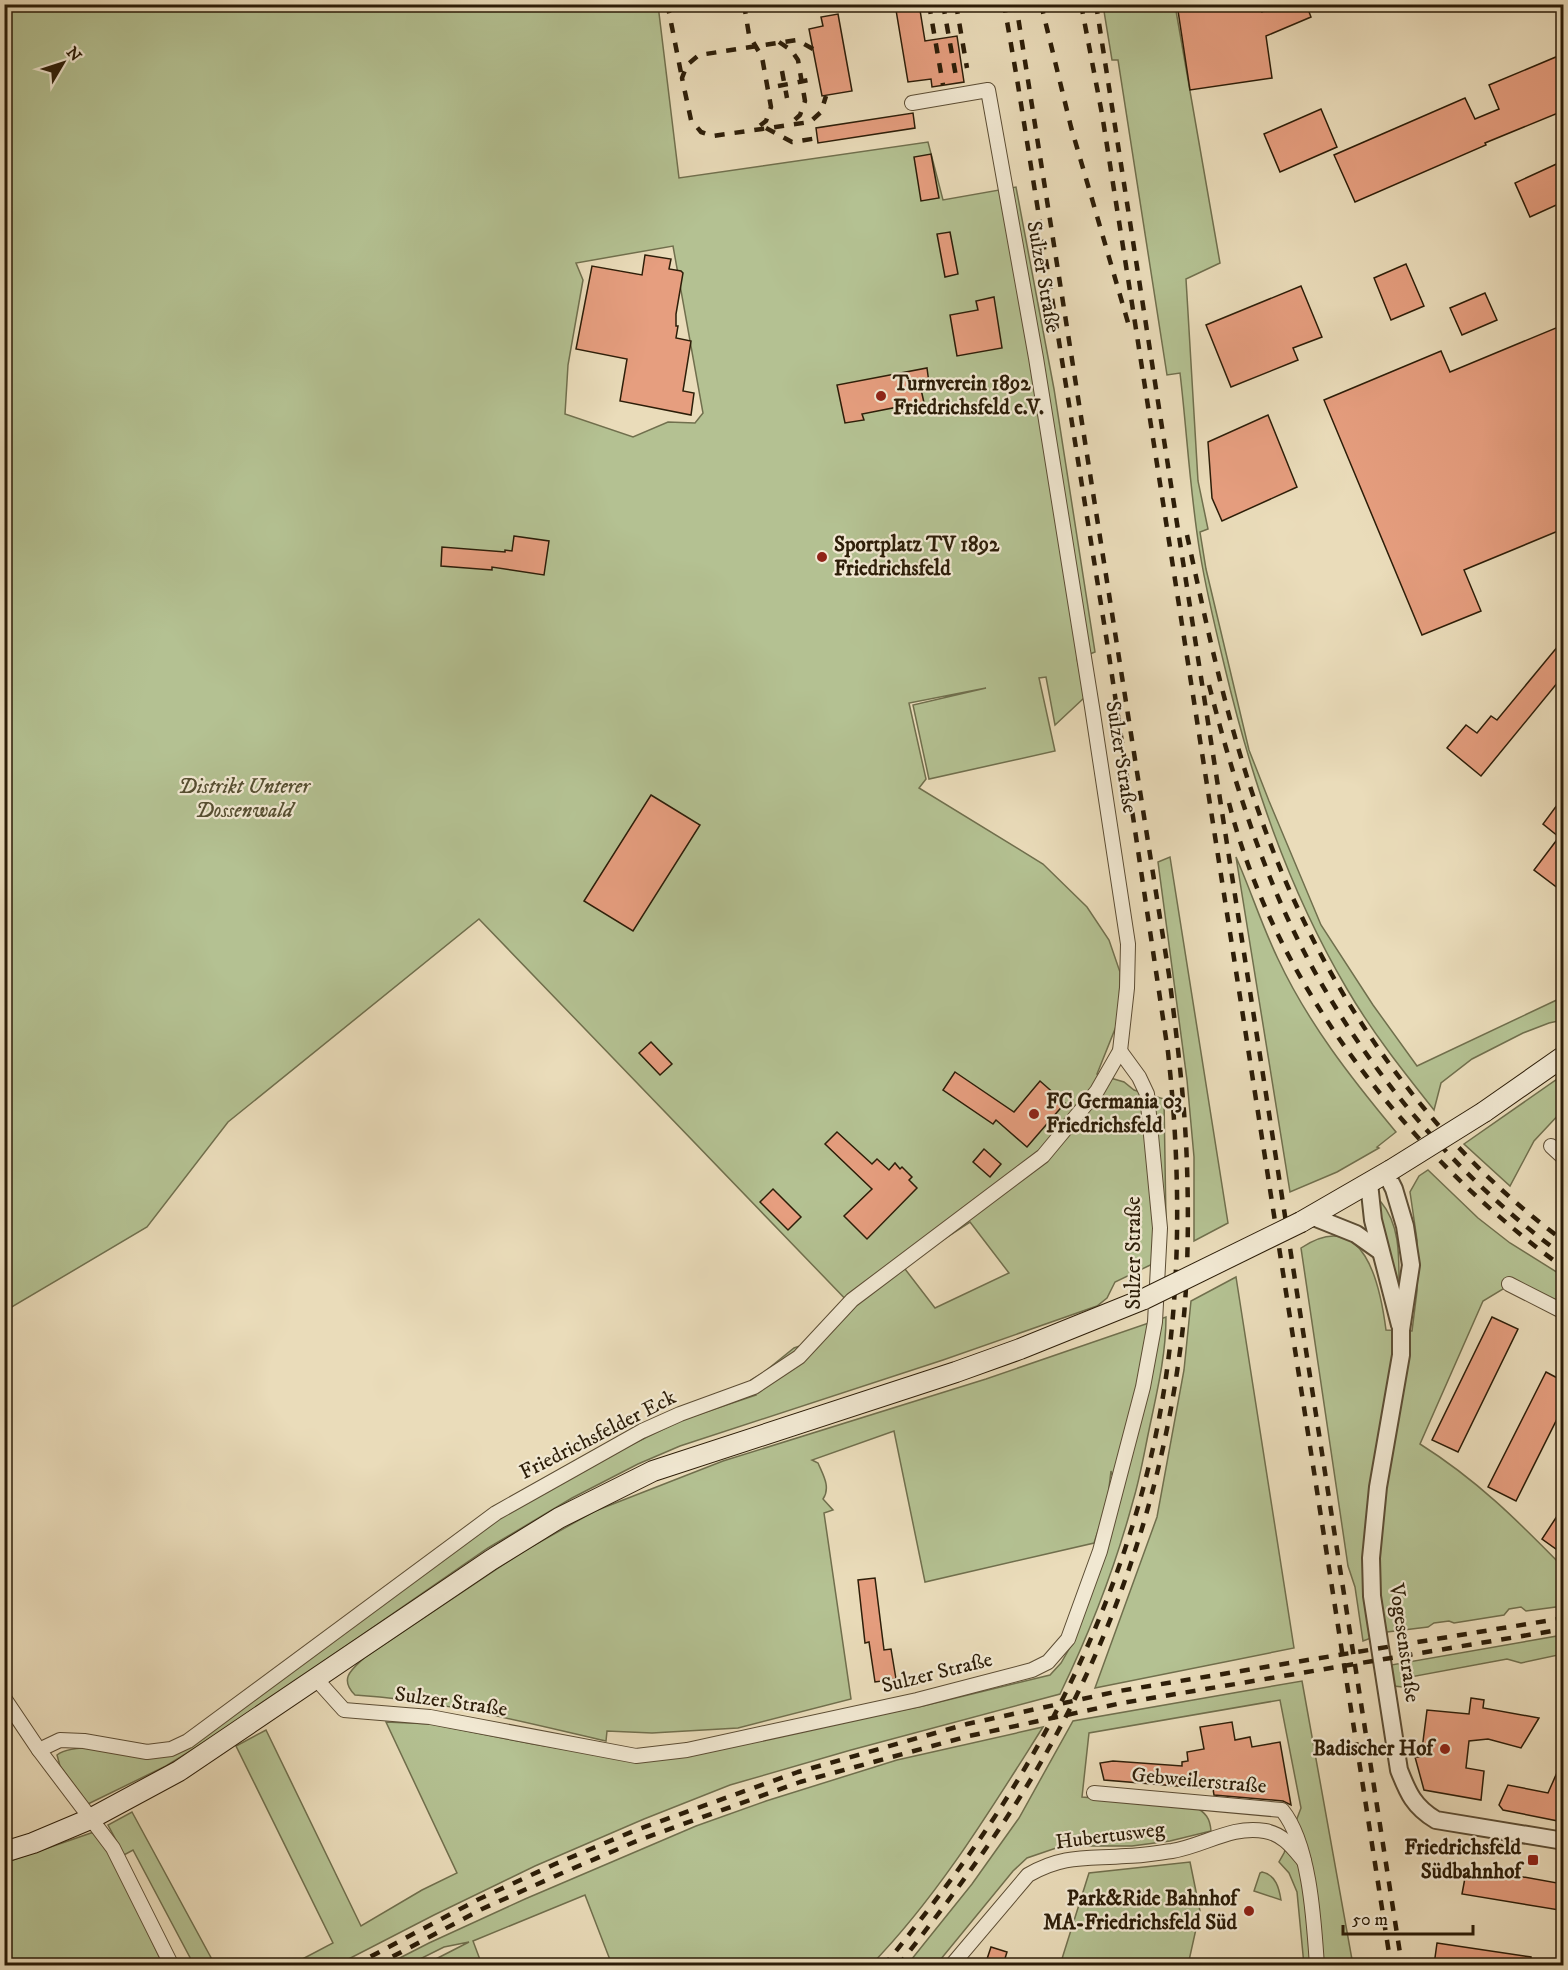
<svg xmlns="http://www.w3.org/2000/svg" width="1568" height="1970" font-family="'IM FELL DW Pica',serif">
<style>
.green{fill:#b4c192;stroke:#706f4d;stroke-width:1.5;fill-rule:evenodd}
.building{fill:#e69e7f;stroke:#2c1d08;stroke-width:1.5}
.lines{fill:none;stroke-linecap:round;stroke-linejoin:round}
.minor-casing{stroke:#5c4d34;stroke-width:16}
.tertiary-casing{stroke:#5c4d34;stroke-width:20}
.secondary-casing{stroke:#2c1d08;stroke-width:22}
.minor{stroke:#f1e8d2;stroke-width:14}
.tertiary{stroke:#f1e8d2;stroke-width:16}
.secondary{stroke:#f1e8d2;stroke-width:20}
.rail{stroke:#2c1d08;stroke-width:4.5;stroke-dasharray:10 10;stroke-linecap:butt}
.secondary-bridge-casing{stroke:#2c1d08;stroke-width:22;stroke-linecap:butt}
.secondary-bridge{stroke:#f1e8d2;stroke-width:20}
.poi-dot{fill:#8f2418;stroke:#f1e8d2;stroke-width:2}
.labels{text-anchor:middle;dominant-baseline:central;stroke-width:4.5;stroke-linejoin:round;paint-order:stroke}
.street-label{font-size:21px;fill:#2c1d08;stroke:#f1e8d2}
.poi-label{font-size:21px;font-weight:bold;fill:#2c1d08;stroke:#f1e8d2;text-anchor:start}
.park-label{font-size:21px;font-style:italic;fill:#554e31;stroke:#f1e8d2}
</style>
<rect width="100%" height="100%" fill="#eadcba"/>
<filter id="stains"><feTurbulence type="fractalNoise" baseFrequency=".00333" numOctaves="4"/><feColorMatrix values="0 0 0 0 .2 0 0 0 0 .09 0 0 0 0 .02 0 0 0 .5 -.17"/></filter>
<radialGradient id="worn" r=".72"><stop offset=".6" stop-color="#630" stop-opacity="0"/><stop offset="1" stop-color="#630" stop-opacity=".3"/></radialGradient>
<g class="green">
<path d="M4 5H658L679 178 928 142 943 200 1016 187 1054 389 1095 652 1077 659 1085 697 1055 725 1046 677 1039 678 1055 751 929 779 913 705 986 688 909 703 926 779 919 788 1043 864 1087 907 1109 940 1120 972 1119 1019 1097 1074 1124 1082 1134 1090 1164 1099 1166 1222 1165 1258 1115 1282 1107 1298 1097 1306 943 1360 680 1446 638 1464 572 1498 488 1548 223 1731 166 1766 88 1804 60 1766 57 1755C77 1740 144 1752 170 1754L498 1519 567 1476 682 1420 756 1395 751 1380 763 1373 794 1348 820 1339 854 1308 479 919 228 1122 147 1227 5 1311ZM673 246 703 413 695 423 668 422 633 437 565 414 568 365 583 280 576 263ZM970 1222 1009 1273 935 1308 905 1269 909 1262Z"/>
<path d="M1103 5H1175L1220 263 1186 279 1198 481 1208 529 1200 532 1206 569 1249 750 1269 801 1321 925 1373 1005 1417 1066 1563 997V1020L1549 1023 1523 1033 1472 1059 1441 1083 1434 1110C1403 1071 1372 1032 1347 989 1287 887 1251 778 1224 664 1215 627 1206 590 1200 553 1190 493 1187 432 1180 373L1167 375 1118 60H1112Z"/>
<polygon points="1170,857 1228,1223 1194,1241 1194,1157 1187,1080 1158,862"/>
<path d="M1236 857C1251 891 1262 926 1278 959 1308 1023 1351 1078 1396 1132L1377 1147 1379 1148 1337 1172 1290 1192Z"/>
<polygon points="1563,1075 1563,1110 1534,1141 1510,1186 1464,1144"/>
<path d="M1428 1170 1478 1218 1510 1243 1563 1276V1305L1516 1281 1483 1301 1420 1444C1477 1480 1517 1520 1563 1567V1606L1526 1611 1521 1607 1509 1609 1504 1615 1454 1623 1449 1621 1434 1623 1428 1627 1387 1632 1363 1641 1355 1587 1348 1566 1301 1248C1364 1206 1380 1284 1386 1330L1412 1331 1417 1291V1240L1410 1192 1419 1176Z"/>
<path d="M1379 1202H1381C1400 1225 1399 1256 1399 1284L1392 1269 1377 1204Z"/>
<polygon points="1236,1277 1294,1648 1095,1688 1157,1517 1184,1370 1191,1301"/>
<path d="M1166 1317C1166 1355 1157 1392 1149 1430 1144 1454 1140 1478 1133 1501 1115 1568 1090 1632 1060 1694L851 1750 730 1785 644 1819 535 1866 434 1915 337 1965H291L333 1943 236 1746 266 1730 361 1926 422 1890 457 1873 386 1722 432 1724 533 1744 631 1760 747 1741 923 1706 1050 1675 1061 1663 1073 1642 1120 1500 1111 1471 1107 1504 1094 1543 925 1582 894 1431 812 1460 818 1463C823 1475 831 1487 823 1499L833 1510 824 1513 851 1699 738 1728 652 1733 607 1731 606 1741C523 1722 440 1700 355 1695 339 1679 351 1670 364 1658L522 1552 595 1511 723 1461 986 1379Z"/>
<polygon points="1563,1635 1563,1654 1521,1663 1507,1659 1410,1677 1411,1688 1394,1686 1391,1665"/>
<path d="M1302 1681 1353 1965H1304L1297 1892 1289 1873 1279 1862 1284 1853 1301 1808 1280 1700 1089 1733 1082 1797 1194 1806C1206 1813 1210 1818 1211 1831L1170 1841 1132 1846H1062L1027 1858 1013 1871 936 1965H907L972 1884 1019 1818 1073 1721Z"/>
<path d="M1043 1727C991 1809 939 1895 871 1965H612L585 1895 473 1941 482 1965H427L426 1964 469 1942 444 1947 408 1965H386L429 1943 525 1899 696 1826 766 1801 897 1760Z"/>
<polygon points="132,1812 215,1965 194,1965 133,1850 124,1855 108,1825"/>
<polygon points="94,1832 109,1850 163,1965 5,1965 4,1863"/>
<polygon points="1190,1862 1200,1911 1188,1965 1114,1965 1104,1961 1103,1965 1060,1965 1089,1873"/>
<path d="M1262 1872C1276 1875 1279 1888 1281 1900L1254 1891 1260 1873Z"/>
</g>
<g class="building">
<polygon points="895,4 919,4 925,41 957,36 964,82 932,87 931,79 908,82"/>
<polygon points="1177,4 1261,4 1262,12 1279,4 1306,4 1311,17 1266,36 1272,78 1190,90"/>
<polygon points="838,14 852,91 822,96 809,29 823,26 821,17"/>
<polygon points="1563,54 1563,111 1485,143 1486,145 1355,202 1334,155 1465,98 1475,119 1499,109 1489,85"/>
<polygon points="1321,109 1337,147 1280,172 1264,134"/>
<polygon points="913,113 915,128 818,143 816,128"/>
<polygon points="931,154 939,198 921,201 914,157"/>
<polygon points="1563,161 1563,202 1530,217 1515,183"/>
<polygon points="950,232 958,274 945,277 937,234"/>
<polygon points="645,255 671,259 669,269 681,271 683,273 676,314 676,326 678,326 676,338 691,341 683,391 694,393 691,415 620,401 627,359 576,349 592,266 642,275"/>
<polygon points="1406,264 1424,306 1391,320 1374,278"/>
<polygon points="1301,286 1322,337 1293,348 1298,360 1231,387 1206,325"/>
<polygon points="1485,293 1497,320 1462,335 1450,308"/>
<polygon points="994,297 1002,348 957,356 950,315 978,310 976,301"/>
<polygon points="1563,325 1563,529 1464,570 1481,611 1422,635 1324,400 1441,351 1450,372"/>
<polygon points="927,368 929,383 920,385 925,407 899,412 898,407 862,414 864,420 845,423 837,385"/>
<polygon points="1268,415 1297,487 1222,521 1212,498 1208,442"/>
<polygon points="514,536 549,541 544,575 492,567 492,570 441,566 442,547 505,552 505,550 512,551"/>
<polygon points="1563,640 1563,676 1481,776 1447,748 1466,725 1477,733 1491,716 1497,720"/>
<polygon points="651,795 700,825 633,931 584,901"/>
<polygon points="1563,797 1563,892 1534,870 1559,837 1543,824"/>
<polygon points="651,1042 672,1064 660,1075 639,1053"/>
<polygon points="955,1072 1014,1112 1040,1081 1065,1103 1027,1147 996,1120 993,1124 943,1090"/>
<polygon points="837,1132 872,1164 877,1159 889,1170 895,1163 900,1169 902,1167 912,1177 909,1180 917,1188 867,1239 844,1216 872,1189 825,1144"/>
<polygon points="984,1149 1001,1164 990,1177 973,1162"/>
<polygon points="773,1189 801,1217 788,1230 760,1202"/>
<polygon points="1492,1317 1518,1329 1458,1452 1432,1440"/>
<polygon points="1546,1372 1563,1381 1563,1407 1516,1501 1488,1487"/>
<polygon points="1563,1507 1563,1554 1542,1539"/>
<polygon points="875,1578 884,1650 891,1649 896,1679 875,1682 869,1642 865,1643 858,1580"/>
<polygon points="1471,1698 1484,1700 1483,1708 1539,1718 1521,1748 1488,1739 1469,1741 1466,1768 1484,1771 1481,1800 1424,1790 1415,1757 1421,1757 1427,1710 1469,1714"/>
<polygon points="1232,1722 1235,1740 1250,1737 1252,1747 1280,1742 1291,1805 1283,1801 1214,1795 1213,1789 1104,1780 1100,1763 1113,1761 1182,1766 1182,1762 1188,1761 1187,1752 1204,1749 1200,1727"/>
<polygon points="1563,1759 1563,1822 1503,1810 1499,1805 1508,1785 1548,1793"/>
<polygon points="1467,1867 1563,1884 1559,1910 1462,1894"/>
<polygon points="1437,1943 1531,1957 1531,1965 1434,1965"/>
<polygon points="991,1947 1007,1952 1003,1965 985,1965"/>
</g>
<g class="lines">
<g class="minor-casing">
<g id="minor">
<polyline points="1551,1146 1564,1158"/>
<polyline points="1509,1284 1564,1312"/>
<polyline points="317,1680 344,1710 430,1717 636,1756 687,1750 917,1700 1032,1670 1048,1662 1068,1639 1100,1551 1143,1387 1155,1322 1160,1228 1147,1094 1139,1077 1120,1051"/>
<polyline points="4,1698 39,1750 113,1848 172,1966"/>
<polyline points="39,1750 60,1740 84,1741 147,1752 171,1749 188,1741 496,1513 642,1431 680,1414 754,1387 799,1357 852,1300 1043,1156 1097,1091 1120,1051 1127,988 1128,944 1092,707 1036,358 988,90 912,103"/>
<path d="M1094 1793 1282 1810C1310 1844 1314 1922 1317 1966"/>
<path d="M951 1966 1028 1875C1064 1854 1088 1859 1126 1856 1141 1856 1157 1853 1172 1851 1204 1846 1231 1825 1265 1831 1283 1834 1293 1848 1304 1861"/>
</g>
</g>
<g class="tertiary-casing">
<g id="tertiary">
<path d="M1386 1173 1394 1189 1405 1226 1411 1265 1401 1330V1355L1378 1487 1371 1558 1372 1596 1399 1770C1408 1793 1414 1807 1436 1820L1564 1841"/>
<polyline points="1369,1183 1373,1220 1400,1325"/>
<polyline points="1311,1216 1356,1234 1380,1251"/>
</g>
</g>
<g class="secondary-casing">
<g id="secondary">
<polyline points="1484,1112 1564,1056"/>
<polyline points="1301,1222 1391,1170"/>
<polyline points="4,1852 33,1843 90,1819 179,1771 491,1560 559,1518 653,1471 956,1372 1020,1349 1144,1299"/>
</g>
</g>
<use href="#minor" class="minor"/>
<use href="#tertiary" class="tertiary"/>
<use href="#secondary" class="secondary"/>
<g class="rail">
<polyline points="670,4 668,7 682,78"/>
<polyline points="744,4 749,35 762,57 771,107 766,121 754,130"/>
<polyline points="929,4 943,85"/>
<polyline points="943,4 957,82"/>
<polyline points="956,4 967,68"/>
<polyline points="1041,4 1071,127 1129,326"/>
<polyline points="1081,4 1102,114 1133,310 1391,1966"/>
<polyline points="1096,4 1402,1966"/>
<polyline points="779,42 791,50 798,60 805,101 800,115 789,125"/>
<polyline points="813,49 797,40 699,55 687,65 682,78 691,120 701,132 713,136 810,122 821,112 826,96"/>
<polyline points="782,71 787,98"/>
<polyline points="778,86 809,80"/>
<polyline points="766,128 792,142 818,138"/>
<path d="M1187 535C1208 632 1229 731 1263 824 1321 986 1424 1138 1564 1241"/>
<path d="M1209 685C1226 751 1245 816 1271 880 1330 1027 1436 1162 1564 1256"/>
<path d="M1229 803C1276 988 1411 1157 1564 1268"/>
<polyline points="353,1966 477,1900 555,1864 636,1830 798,1772 967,1724 1119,1691 1564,1618"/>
<polyline points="375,1966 482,1909 560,1874 639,1840 800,1782 969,1736 1122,1703 1564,1629"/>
<path d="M883 1966C896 1952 906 1938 918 1923 942 1892 966 1860 988 1827 1082 1686 1149 1523 1169 1354 1181 1255 1179 1152 1168 1052L1107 642 1017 79 1004 4"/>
<path d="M898 1966C955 1893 1011 1819 1055 1737 1119 1620 1161 1490 1179 1358 1188 1299 1189 1227 1187 1166 1185 1102 1177 1039 1169 975L1016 4"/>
</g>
<g class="secondary-bridge-casing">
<g id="secondary-bridge">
<polyline points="1391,1170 1484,1112"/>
<polyline points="1144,1299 1301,1222"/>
</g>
</g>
<use href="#secondary-bridge" class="secondary-bridge"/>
</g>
<g class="poi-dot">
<circle cx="881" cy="396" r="6"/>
<circle cx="822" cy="557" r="6"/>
<circle cx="1034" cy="1114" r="6"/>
<circle cx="1445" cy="1749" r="6"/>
<rect x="1527" y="1854" width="12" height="12" rx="3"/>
<circle cx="1249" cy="1911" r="6"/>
</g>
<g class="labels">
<g class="street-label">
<text transform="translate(1043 277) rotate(80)">Sulzer Straße</text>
<text transform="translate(1121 757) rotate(81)">Sulzer Straße</text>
<text transform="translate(1134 1253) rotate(-90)">Sulzer Straße</text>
<text transform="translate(598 1435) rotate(-27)">Friedrichsfelder Eck</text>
<text transform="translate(1404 1643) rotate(82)">Vogesenstraße</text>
<text transform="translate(937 1673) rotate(-14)">Sulzer Straße</text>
<text transform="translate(451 1702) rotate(8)">Sulzer Straße</text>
<text transform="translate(1199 1781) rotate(5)">Gebweilerstraße</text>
<text transform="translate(1110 1836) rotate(-7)">Hubertusweg</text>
</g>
<g class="poi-label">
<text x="893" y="384">Turnverein 1892<tspan x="893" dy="24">Friedrichsfeld e.V.</tspan></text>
<text x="834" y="545">Sportplatz TV 1892<tspan x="834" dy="24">Friedrichsfeld</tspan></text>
<text x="1046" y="1102">FC Germania 03<tspan x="1046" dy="24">Friedrichsfeld</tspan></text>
<text x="1433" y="1749" text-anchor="end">Badischer Hof</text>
<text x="1521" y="1848" text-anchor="end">Friedrichsfeld<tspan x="1521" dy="24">Südbahnhof</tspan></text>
<text x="1237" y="1899" text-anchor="end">Park&amp;Ride Bahnhof<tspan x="1237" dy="24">MA-Friedrichsfeld Süd</tspan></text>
</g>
<g class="park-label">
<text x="244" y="787">Distrikt Unterer<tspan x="244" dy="24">Dossenwald</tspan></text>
</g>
</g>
<rect width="1568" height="1970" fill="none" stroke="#eadcba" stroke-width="24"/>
<rect x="6" y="6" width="1556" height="1958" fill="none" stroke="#2c1d08" stroke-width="3"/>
<rect x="12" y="12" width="1544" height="1946" fill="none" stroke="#2c1d08" stroke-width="1.5"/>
<g transform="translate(63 63) rotate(51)" stroke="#f1e8d2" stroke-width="4.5" paint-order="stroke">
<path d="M0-4.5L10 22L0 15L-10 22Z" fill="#2c1d08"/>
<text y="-9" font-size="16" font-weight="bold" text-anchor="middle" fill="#2c1d08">N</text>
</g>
<path d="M1343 1925v9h130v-9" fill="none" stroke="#2c1d08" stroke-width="3"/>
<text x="1352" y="1925" font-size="18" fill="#2c1d08" stroke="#f1e8d2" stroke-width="4.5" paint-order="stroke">50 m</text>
<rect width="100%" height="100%" filter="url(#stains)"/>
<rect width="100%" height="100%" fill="url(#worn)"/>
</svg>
